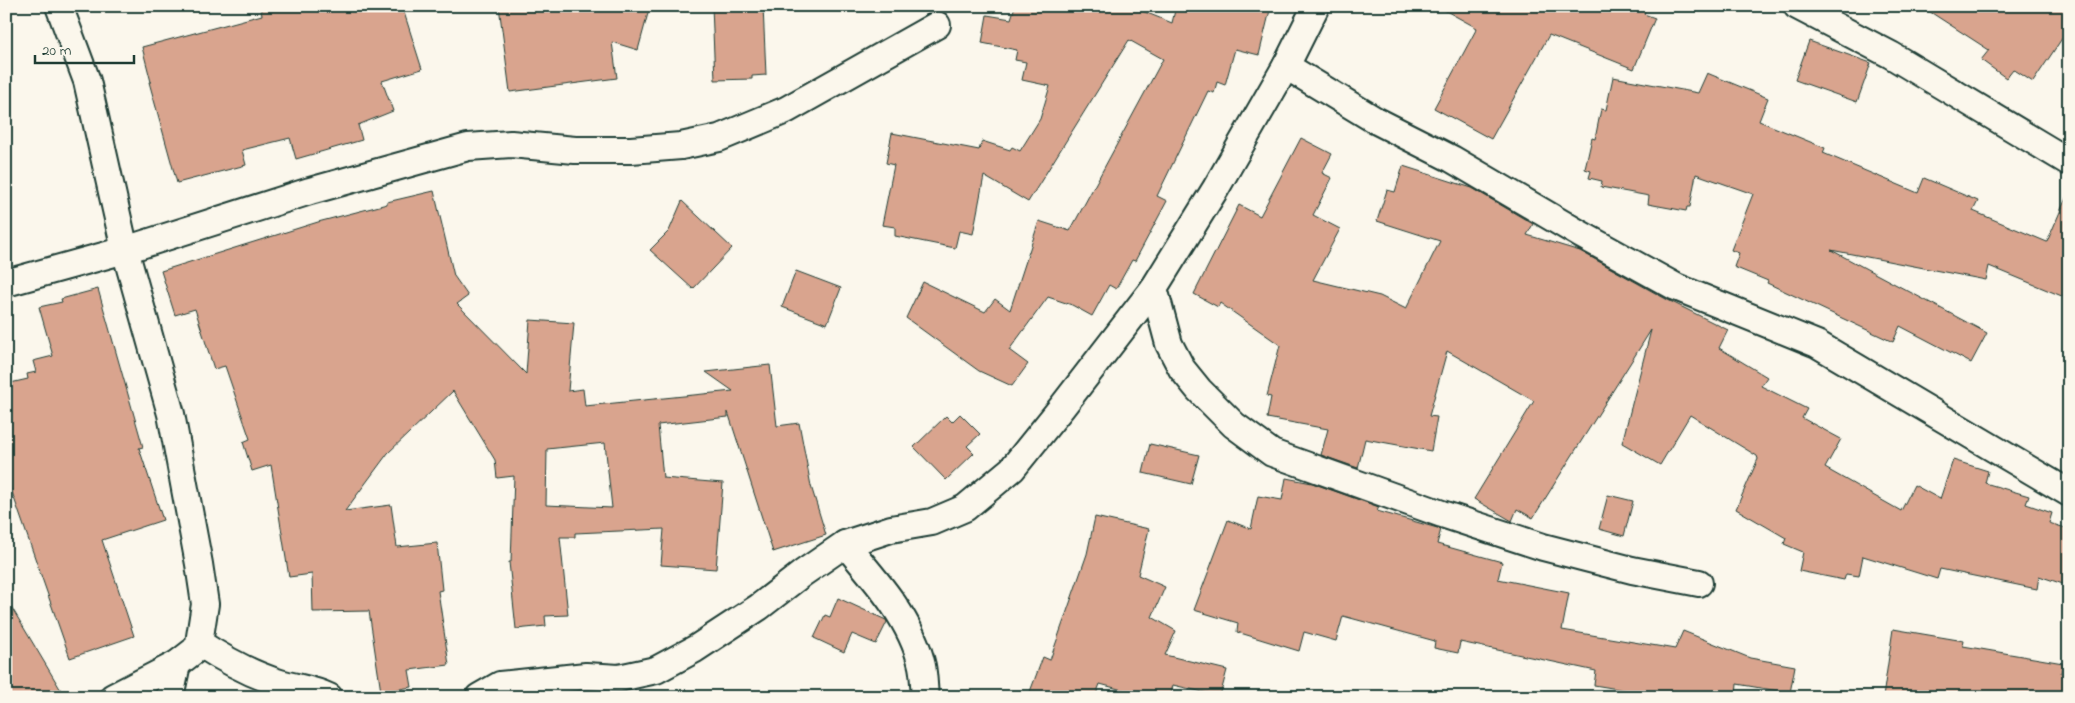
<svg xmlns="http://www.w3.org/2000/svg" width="2075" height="703" font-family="'Indie Flower',sans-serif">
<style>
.building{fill:#d9a48e;stroke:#1f3d34;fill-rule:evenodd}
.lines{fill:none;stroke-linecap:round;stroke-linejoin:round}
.street-casing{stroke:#1f3d34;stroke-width:30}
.street{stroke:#fbf7ec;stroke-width:26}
</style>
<rect width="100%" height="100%" fill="#fbf7ec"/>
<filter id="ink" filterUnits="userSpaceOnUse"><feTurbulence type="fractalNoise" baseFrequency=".02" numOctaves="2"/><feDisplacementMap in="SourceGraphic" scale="10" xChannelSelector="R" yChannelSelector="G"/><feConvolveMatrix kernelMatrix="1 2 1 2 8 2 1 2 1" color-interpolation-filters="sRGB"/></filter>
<g filter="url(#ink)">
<g class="building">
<polygon points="260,6 402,6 422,69 382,81 393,111 358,125 362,140 296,159 290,138 242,150 246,165 177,183 149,82 151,82 142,47 262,15"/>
<polygon points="499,6 650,6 638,50 612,42 617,78 510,92"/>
<polygon points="712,6 763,6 766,75 752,76 752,79 715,80"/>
<polygon points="1015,6 1130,6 1172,23 1176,6 1271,6 1259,55 1235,49 1225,85 1217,82 1214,93 1208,91 1157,196 1167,201 1135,261 1132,260 1116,289 1109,285 1092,316 1072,305 1048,297 1009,350 1028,364 1012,386 979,371 906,318 923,282 985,312 995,299 1010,310 1039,221 1070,231 1163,59 1129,40 1028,202 984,176 973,234 959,231 955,248 895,236 895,227 882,225 894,165 886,163 892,133 979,150 982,141 1010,150 1012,147 1020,151 1040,119 1050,86 1022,80 1026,62 1015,60 1017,50 982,43 987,15 1011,19"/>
<polygon points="1437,6 1647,6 1644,14 1655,18 1634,69 1549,35 1491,139 1434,108 1477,28"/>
<polygon points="1921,6 2069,6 2069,28 2033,82 2013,69 2006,78 1981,60 1989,50"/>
<polygon points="1809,41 1871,63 1857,102 1795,80"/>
<polygon points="1707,73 1768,98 1759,121 1825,148 1823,153 1918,193 1924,178 1978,201 1973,211 2047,242 2069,191 2069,299 1989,266 1986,280 1831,250 1987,333 1971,363 1900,326 1893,342 1767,283 1768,281 1734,267 1739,253 1731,250 1753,194 1696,174 1690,207 1687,207 1686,211 1648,204 1649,196 1601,187 1602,181 1589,178 1591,171 1585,169 1592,138 1595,139 1601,109 1606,110 1613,77 1698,93"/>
<polygon points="1301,138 1332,154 1322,173 1332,178 1313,215 1340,229 1313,280 1380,296 1406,309 1440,241 1377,221 1387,190 1395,192 1403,166 1472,188 1533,224 1527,235 1580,251 1666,299 1728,330 1719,348 1767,377 1761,386 1807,409 1802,418 1841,439 1825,468 1901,511 1914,485 1940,499 1953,460 1988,471 1985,483 2029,496 2026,504 2052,513 2049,523 2069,529 2069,586 2039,576 2037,589 1940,569 1937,579 1863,556 1859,576 1846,574 1844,580 1799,571 1803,552 1784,544 1786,538 1736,509 1758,459 1757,456 1690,415 1660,465 1622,443 1651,330 1533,518 1517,509 1512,521 1474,499 1534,401 1447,351 1429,416 1437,417 1431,451 1365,439 1358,468 1321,455 1328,429 1267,418 1271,397 1267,396 1280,345 1220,303 1218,307 1194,294 1239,205 1260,216"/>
<path d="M434 191 454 276 468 296 457 304 526 374 530 320 574 323 568 391 583 389 585 406 733 391 706 372 770 365 777 426 799 423 811 486 826 535 773 552 728 412V417L658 425 663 478 723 483 716 569 661 565 664 529 575 533V537H560L568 615 545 616 546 626 516 629 509 562H511L514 476 497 478 495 460 453 391 388 453 345 511 391 505 397 547 437 543 442 590 438 591 449 665 409 670 412 687 381 692 369 611 313 612 312 574 289 577 271 465 252 471 243 442 250 439 225 366 214 369 195 309 175 315 161 271 318 222 387 204V202ZM605 443 612 508 546 505 547 449Z"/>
<polygon points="682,201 732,248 693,289 650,250 669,231"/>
<polygon points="796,271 841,288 827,324 782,307"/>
<polygon points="98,289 143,447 139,448 163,520 102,540 134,636 70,658 6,475 6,384 28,379 27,374 36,372 33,361 53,356 39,307 62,302 61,299"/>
<polygon points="960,414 980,434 967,446 974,453 946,480 914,447 946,416 952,422"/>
<polygon points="1150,444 1199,455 1191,484 1143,473"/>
<polygon points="1286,478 1312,483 1379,507 1377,511 1441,529 1437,544 1502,562 1498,579 1569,593 1562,630 1675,649 1683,631 1750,658 1795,666 1790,693 1737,684 1736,697 1628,697 1630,691 1594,685 1596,671 1460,642 1458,653 1434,648 1435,641 1343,616 1336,641 1304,632 1299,651 1237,632 1238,623 1194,610 1228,520 1251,529 1258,496 1282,500"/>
<polygon points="1608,495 1633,501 1624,536 1599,529"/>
<polygon points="1095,517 1149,529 1138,575 1165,587 1152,617 1176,631 1165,655 1227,670 1220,696 1173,685 1170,697 1149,697 1100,684 1095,697 1028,697 1043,657 1050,660 1087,554"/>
<polygon points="6,598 65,697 6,697"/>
<polygon points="838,598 886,620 887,622 876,644 852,634 844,652 814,638 825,615 830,617"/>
<polygon points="1893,629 1964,641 1963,646 2063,663 2061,673 2069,674 2069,697 1883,697"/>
</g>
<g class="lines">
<g class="street-casing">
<g id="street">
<polyline points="59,6 87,81 125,250 171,414 199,564 205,604 199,643 195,650 177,664 113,697"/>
<polyline points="1797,6 1891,55 2069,162"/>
<polyline points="1286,66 1375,120 1452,159 1580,234 1676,287 1817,344 2069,493"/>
<polyline points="6,283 125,250 310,191 468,147 511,144 575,150 631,150 681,146 719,138 786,110 937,25"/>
<polyline points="1154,288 1169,344 1182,369 1199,390 1234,425 1272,453 1442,514 1543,547 1632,570 1699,583"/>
<path d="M845 544C875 579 912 620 922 666 924 676 924 687 925 697"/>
<path d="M199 643C225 660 250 674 280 683 297 688 312 689 329 697"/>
<polyline points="170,697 177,664"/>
<polyline points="479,697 500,685 586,676 619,678 656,670 695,649 759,607 803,573 845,544 891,529 932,522 965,508 1012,469 1062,407 1154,288 1216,188 1286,66 1316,6"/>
</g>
</g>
<use href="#street" class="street"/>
</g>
</g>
<rect width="2075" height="703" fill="none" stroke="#fbf7ec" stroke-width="25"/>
<rect x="12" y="12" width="2050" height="678" fill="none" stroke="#1f3d34" stroke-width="2" filter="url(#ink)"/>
<path d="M35 55v8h99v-8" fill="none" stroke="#1f3d34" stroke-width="2.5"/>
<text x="42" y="55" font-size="15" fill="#1f3d34" stroke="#fbf7ec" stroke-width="4" paint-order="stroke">20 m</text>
</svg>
